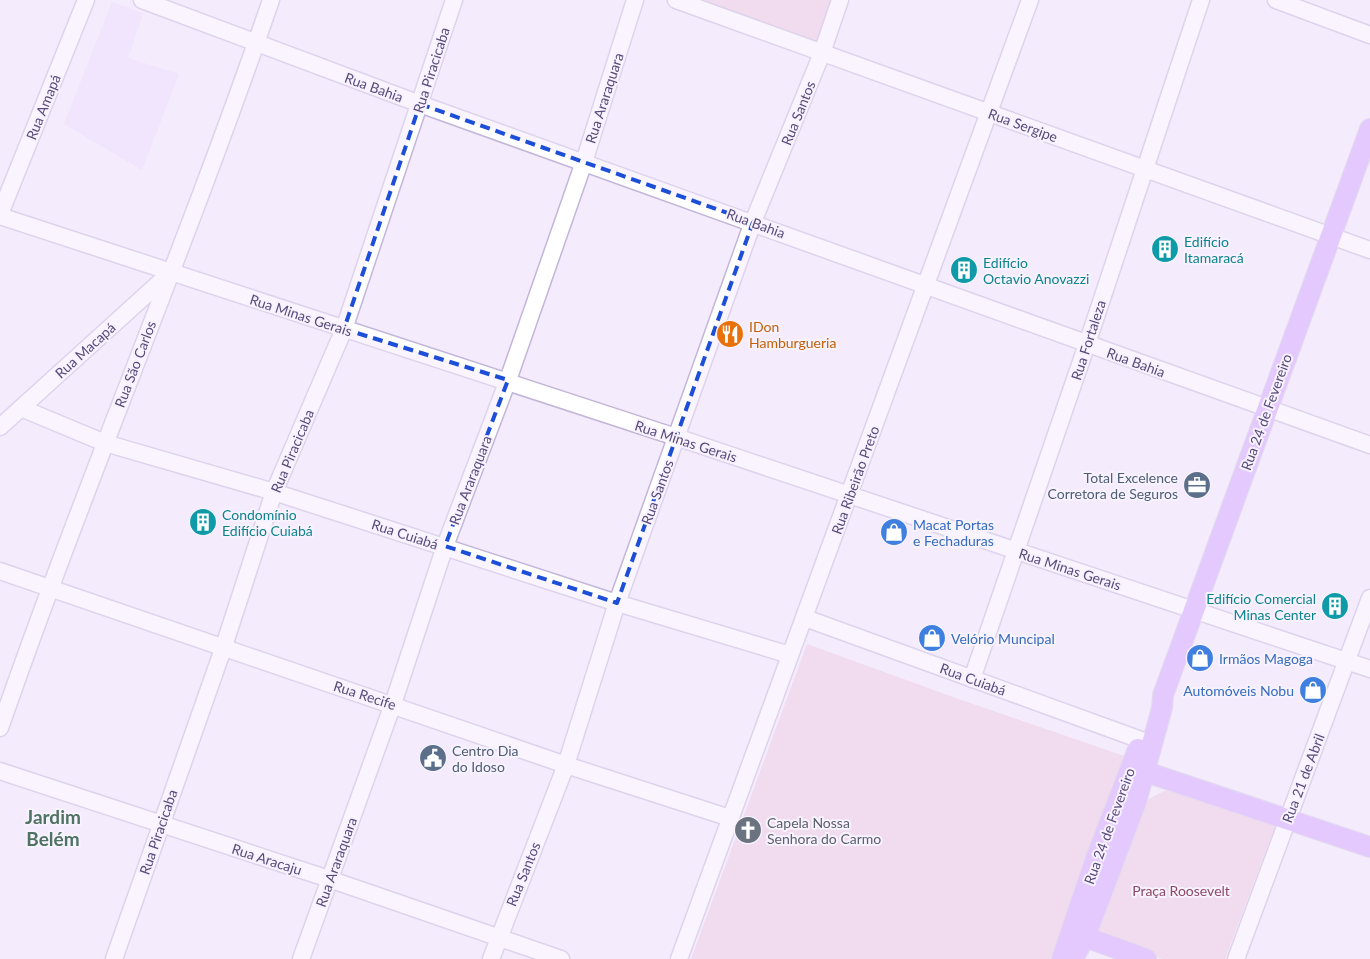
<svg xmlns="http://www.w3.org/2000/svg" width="1370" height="959" font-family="Lato,sans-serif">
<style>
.residential{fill:#ebdefb}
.green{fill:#edc7db}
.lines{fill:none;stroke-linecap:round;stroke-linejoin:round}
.minor-casing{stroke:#c2b6d9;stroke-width:19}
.major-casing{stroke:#cdc9d7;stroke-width:22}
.minor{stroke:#fff;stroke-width:16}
.major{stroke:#d1a1fe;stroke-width:20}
.marked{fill:none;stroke:#1d4ed8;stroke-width:4;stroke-dasharray:10 6;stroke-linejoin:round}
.labels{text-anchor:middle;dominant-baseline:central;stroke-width:4;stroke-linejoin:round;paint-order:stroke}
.street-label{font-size:14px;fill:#574b7b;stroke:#f8f2ff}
.culture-label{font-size:14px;fill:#0d838f;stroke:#f8f2ff;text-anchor:start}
.food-label{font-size:14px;fill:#c56008;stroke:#f8f2ff;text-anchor:start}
.service-label{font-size:14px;fill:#4e5e75;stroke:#f8f2ff;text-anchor:end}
.shop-label{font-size:14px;fill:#366cbe;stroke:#f8f2ff;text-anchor:start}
.worship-label{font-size:14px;fill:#5b616d;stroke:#f8f2ff;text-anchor:start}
.park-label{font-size:14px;fill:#8e4864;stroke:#f8f2ff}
.district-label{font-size:19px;font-weight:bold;fill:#4e7362;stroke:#f8f2ff}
</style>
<rect width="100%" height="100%" fill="#f4ebfd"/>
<polygon class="residential" points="112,2 143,13 128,58 179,74 142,170 64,124"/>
<g class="green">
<polygon points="701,0 832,0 815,45"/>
<polygon points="807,644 964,701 1127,757 1052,959 691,959"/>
<polygon points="1174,786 1276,824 1225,959 1163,959 1094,935 1147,800"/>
</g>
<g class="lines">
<g class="minor-casing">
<g id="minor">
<polyline points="142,0 420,104 1370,445"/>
<polyline points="676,0 1370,250"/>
<polyline points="1276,0 1370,35"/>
<polyline points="0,214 86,0"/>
<path d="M0 216C458 364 914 515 1370 669"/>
<polyline points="21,408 105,443 274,492 617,603 790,655"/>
<polyline points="0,427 169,274"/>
<polyline points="0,571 566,765 730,818"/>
<polyline points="805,618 1141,740"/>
<polyline points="972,679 1087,344 1201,0"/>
<path d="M0 728C85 483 187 245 271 0"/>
<polyline points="0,771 329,879 561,959"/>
<polyline points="114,959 223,649 274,492 344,329 454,0"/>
<polyline points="301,959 393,704 445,546 508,380 584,162 635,0"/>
<polyline points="491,959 566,765 617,603 753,222 822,53 840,0"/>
<polyline points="679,959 1030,0"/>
<polyline points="1236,959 1370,598"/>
</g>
</g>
<g class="major-casing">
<g id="major">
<polyline points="1143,771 1370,847"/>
<polyline points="1080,925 1085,937 1146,959"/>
<polyline points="1062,959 1096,858 1138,749"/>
<polyline points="1073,959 1085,937 1136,802 1162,708 1163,695 1370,129"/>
</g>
</g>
<use href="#minor" class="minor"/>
<use href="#major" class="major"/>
</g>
<path d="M0 0H1370V959H0ZM420 104 753 222 617 603 445 546 508 380 344 329Z" fill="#f4ebfd" fill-opacity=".55" fill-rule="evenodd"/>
<path class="marked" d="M420 104 753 222 617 603 445 546 508 380 344 329Z"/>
<defs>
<g id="building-disc" transform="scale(1.4375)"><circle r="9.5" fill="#0f9aa8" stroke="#f8f2ff"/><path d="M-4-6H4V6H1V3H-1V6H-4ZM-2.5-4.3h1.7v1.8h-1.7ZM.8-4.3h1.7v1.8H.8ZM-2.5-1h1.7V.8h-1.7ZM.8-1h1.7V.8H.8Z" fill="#fff"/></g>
<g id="restaurant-disc" transform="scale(1.4375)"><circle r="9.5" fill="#e8710a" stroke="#f8f2ff"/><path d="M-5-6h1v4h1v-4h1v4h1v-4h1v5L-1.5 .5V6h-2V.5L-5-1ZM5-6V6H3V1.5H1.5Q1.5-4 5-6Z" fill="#fff"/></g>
<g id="office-disc" transform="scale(1.4375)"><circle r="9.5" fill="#5c6f8a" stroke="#f8f2ff"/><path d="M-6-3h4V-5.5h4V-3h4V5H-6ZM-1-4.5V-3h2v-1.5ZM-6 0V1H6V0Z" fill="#fff"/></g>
<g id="shop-disc" transform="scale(1.4375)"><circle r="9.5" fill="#3f7fe0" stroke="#f8f2ff"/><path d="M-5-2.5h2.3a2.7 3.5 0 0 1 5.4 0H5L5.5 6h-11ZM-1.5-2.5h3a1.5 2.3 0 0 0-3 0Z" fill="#fff"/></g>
<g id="civic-disc" transform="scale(1.4375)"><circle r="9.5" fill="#5c6f8a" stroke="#f8f2ff"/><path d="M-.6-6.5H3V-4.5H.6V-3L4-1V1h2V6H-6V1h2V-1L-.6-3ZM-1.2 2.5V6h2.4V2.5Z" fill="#fff"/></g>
<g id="church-disc" transform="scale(1.4375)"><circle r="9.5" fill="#6b7280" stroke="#f8f2ff"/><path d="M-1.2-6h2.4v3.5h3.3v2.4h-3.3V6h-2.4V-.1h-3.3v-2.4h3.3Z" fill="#fff"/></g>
</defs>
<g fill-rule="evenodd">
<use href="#building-disc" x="1165" y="249"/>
<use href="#building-disc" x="964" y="270"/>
<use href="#restaurant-disc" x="730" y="334"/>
<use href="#office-disc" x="1197" y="485"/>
<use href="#building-disc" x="203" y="522"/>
<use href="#shop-disc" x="894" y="532"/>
<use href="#building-disc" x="1335" y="606"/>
<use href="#shop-disc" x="932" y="638"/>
<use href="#shop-disc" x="1200" y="658"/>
<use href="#shop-disc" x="1313" y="690"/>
<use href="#civic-disc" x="433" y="758"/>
<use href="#church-disc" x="748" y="830"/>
</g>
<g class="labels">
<g class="street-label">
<text transform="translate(431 70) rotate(-72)">Rua Piracicaba</text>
<text transform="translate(374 87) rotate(20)">Rua Bahia</text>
<text transform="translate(604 98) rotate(-72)">Rua Araraquara</text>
<text transform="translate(43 107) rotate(-68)">Rua Amapá</text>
<text transform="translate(798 113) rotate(-68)">Rua Santos</text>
<text transform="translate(1023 125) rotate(20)">Rua Sergipe</text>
<text transform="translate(756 223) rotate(20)">Rua Bahia</text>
<text transform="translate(301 315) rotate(18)">Rua Minas Gerais</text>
<text transform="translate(1088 340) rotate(-72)">Rua Fortaleza</text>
<text transform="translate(85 350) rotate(-42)">Rua Macapá</text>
<text transform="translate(1136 362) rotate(20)">Rua Bahia</text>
<text transform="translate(135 364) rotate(-69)">Rua São Carlos</text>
<text transform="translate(1266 412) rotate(-70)">Rua 24 de Fevereiro</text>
<text transform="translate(686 441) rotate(18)">Rua Minas Gerais</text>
<text transform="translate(292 451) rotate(-67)">Rua Piracicaba</text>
<text transform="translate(470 480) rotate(-69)">Rua Araraquara</text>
<text transform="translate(855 480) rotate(-70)">Rua Ribeirão Preto</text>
<text transform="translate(657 492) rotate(-70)">Rua Santos</text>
<text transform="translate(405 534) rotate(18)">Rua Cuiabá</text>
<text transform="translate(1070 569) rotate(18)">Rua Minas Gerais</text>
<text transform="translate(973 679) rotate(20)">Rua Cuiabá</text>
<text transform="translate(365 695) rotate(18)">Rua Recife</text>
<text transform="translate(1303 778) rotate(-69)">Rua 21 de Abril</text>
<text transform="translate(1109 826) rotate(-70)">Rua 24 de Fevereiro</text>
<text transform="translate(158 832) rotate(-71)">Rua Piracicaba</text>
<text transform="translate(267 859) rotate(18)">Rua Aracaju</text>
<text transform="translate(336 862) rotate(-70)">Rua Araraquara</text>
<text transform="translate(523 874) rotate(-68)">Rua Santos</text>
</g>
<g class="culture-label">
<text x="1184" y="241">Edifício<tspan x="1184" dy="16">Itamaracá</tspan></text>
<text x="983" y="262">Edifício<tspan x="983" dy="16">Octavio Anovazzi</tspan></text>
<text x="222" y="514">Condomínio<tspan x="222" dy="16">Edifício Cuiabá</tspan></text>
<text x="1316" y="598" text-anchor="end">Edifício Comercial<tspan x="1316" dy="16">Minas Center</tspan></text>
</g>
<g class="food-label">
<text x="749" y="326">IDon<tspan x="749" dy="16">Hamburgueria</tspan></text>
</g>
<g class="service-label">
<text x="1178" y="477">Total Excelence<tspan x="1178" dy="16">Corretora de Seguros</tspan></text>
<text x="452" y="750" text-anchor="start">Centro Dia<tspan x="452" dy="16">do Idoso</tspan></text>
</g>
<g class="shop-label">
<text x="913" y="524">Macat Portas<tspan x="913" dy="16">e Fechaduras</tspan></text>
<text x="951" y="638">Velório Muncipal</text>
<text x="1219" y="658">Irmãos Magoga</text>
<text x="1294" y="690" text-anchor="end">Automóveis Nobu</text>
</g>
<g class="worship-label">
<text x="767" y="822">Capela Nossa<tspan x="767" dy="16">Senhora do Carmo</tspan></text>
</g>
<g class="park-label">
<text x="1181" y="890">Praça Roosevelt</text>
</g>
<g class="district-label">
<text x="53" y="816">Jardim<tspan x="53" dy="22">Belém</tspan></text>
</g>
</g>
</svg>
